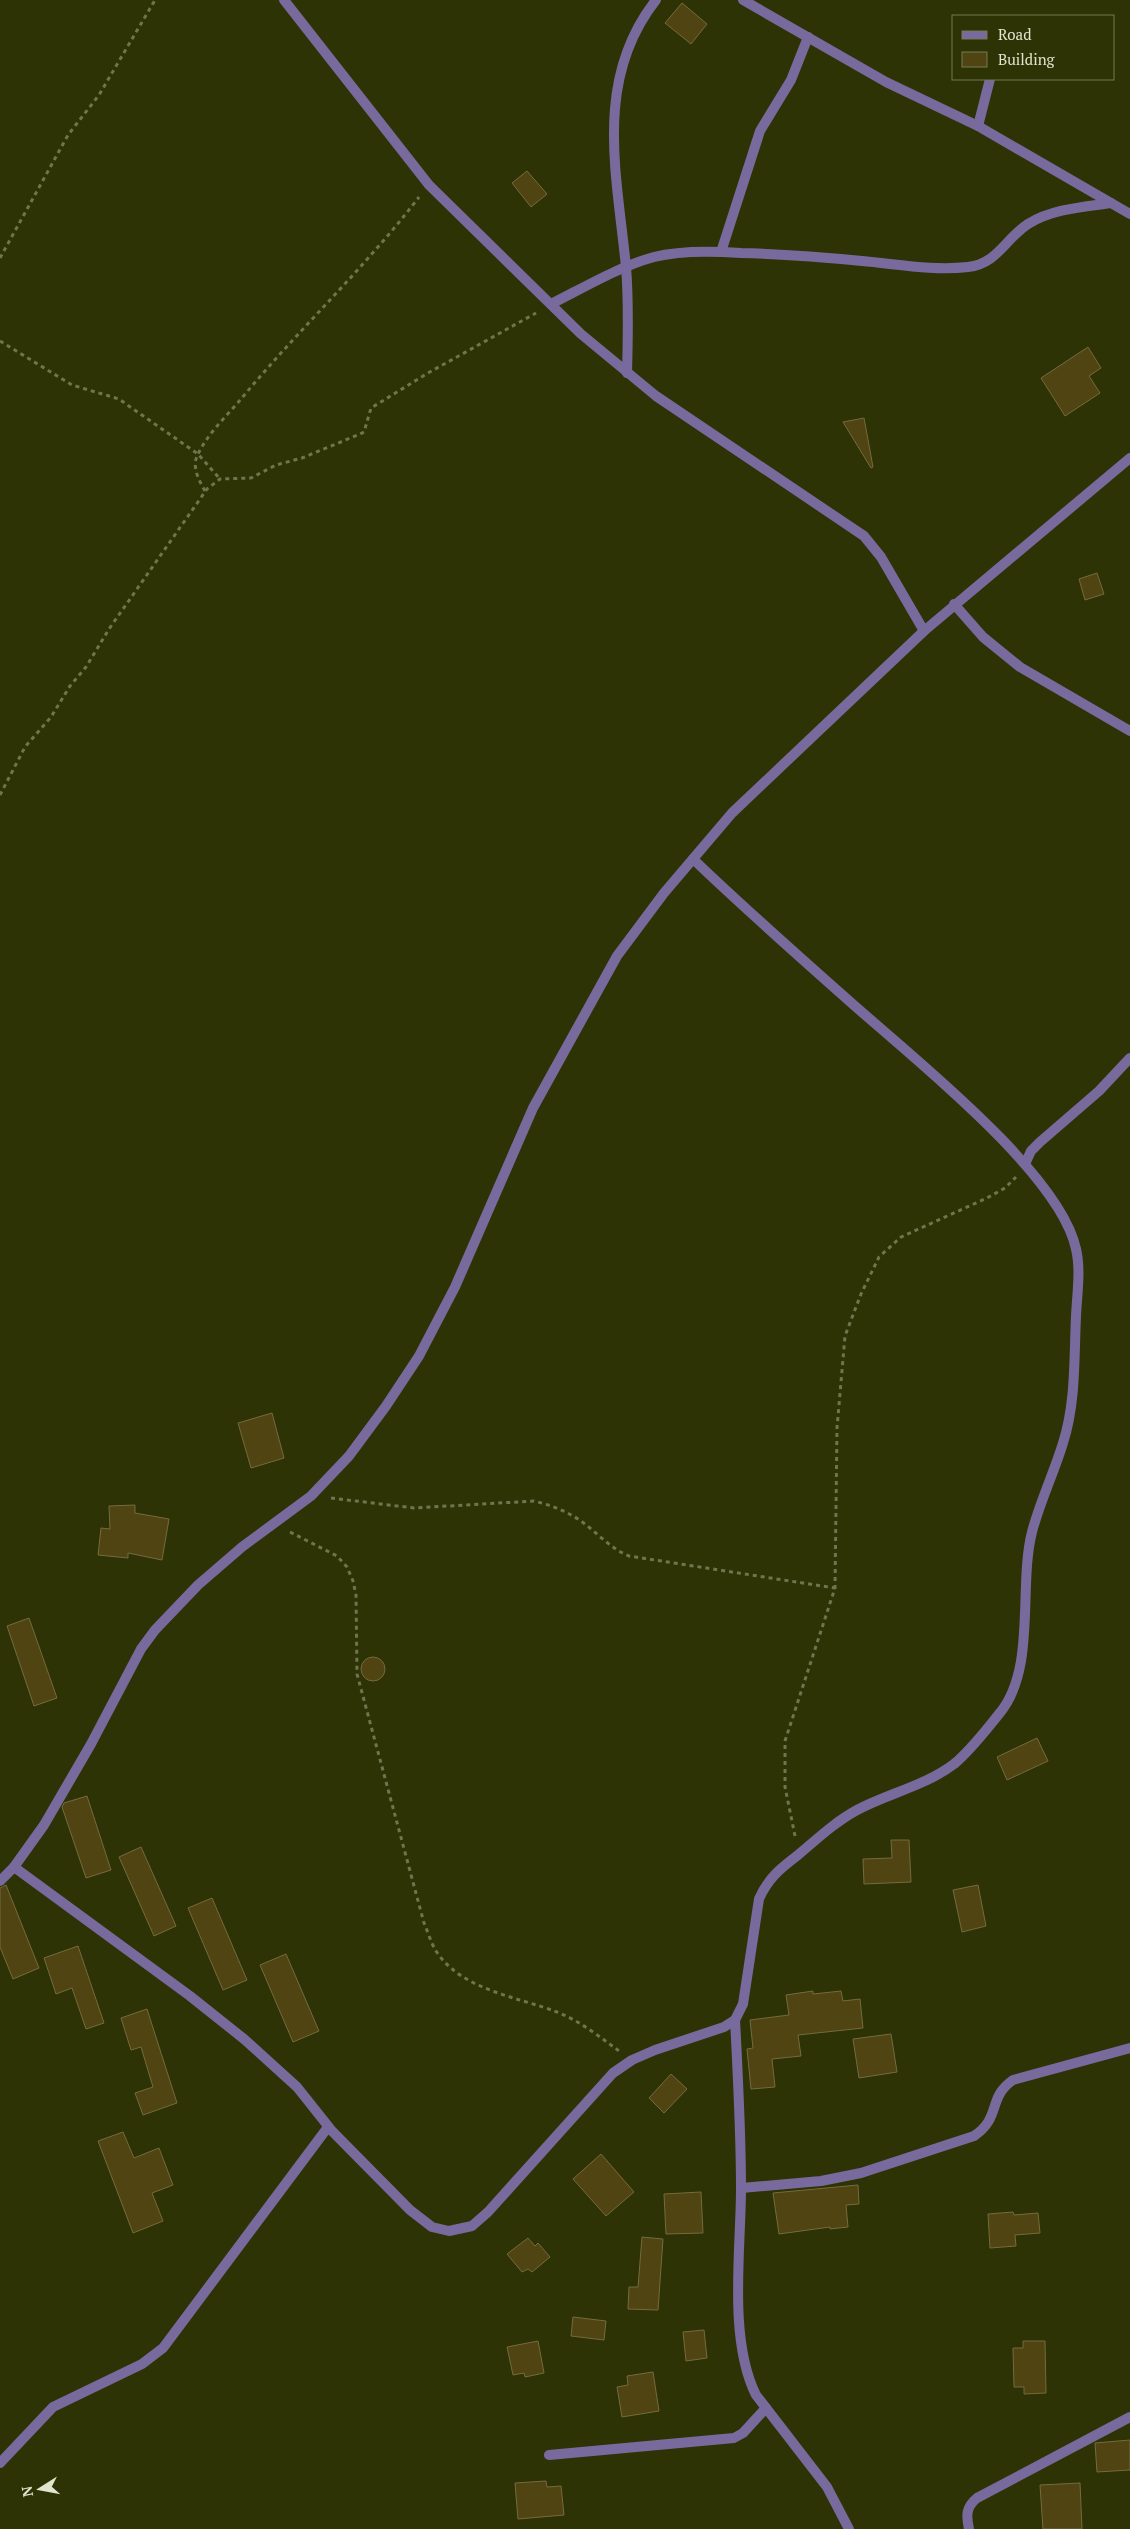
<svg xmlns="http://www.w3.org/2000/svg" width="1130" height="2529" font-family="'PT Serif',serif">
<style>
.building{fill:#4f4412;stroke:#756b3e}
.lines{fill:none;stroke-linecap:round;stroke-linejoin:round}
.path{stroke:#70754f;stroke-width:3;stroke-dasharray:4 4;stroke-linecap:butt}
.minor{stroke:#796a9d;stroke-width:10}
</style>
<rect width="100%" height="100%" fill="#2d3305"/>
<g class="building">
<polygon points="682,3 707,24 691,44 665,23"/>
<polygon points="527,171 547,194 531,207 512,183"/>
<polygon points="1088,347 1101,368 1089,376 1100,393 1065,416 1041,378"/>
<polygon points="864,418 873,467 871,468 843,422"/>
<polygon points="1097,573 1104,594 1085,600 1079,579"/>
<polygon points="272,1413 284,1458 251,1468 238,1423"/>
<polygon points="135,1505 135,1513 169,1519 162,1560 128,1553 128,1558 98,1555 101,1528 110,1529 109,1506"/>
<polygon points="29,1618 57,1698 34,1706 7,1626"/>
<circle cx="373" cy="1669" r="12"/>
<polygon points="1037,1738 1048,1761 1007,1780 997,1757"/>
<polygon points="87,1796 111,1870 86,1878 62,1807 64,1803"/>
<polygon points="891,1840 909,1840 911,1882 864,1884 863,1859 892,1858"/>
<polygon points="141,1847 176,1926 154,1936 119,1857"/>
<polygon points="6,1885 39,1968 13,1979 0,1947 0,1888"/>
<polygon points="978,1885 986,1926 962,1932 953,1890"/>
<polygon points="212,1898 247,1980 223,1990 188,1908"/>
<polygon points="78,1946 104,2023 86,2029 72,1988 56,1994 44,1958"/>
<polygon points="286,1954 319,2031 293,2042 260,1965"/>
<polygon points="813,1991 813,1994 841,1991 843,2001 860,1999 863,2028 798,2035 801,2056 772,2059 775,2087 751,2089 747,2049 753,2048 750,2020 789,2015 786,1995"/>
<polygon points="147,2009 177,2103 143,2115 135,2093 153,2087 141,2047 131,2050 121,2018"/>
<polygon points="891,2034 897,2072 859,2078 853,2039"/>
<polygon points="671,2074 687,2089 664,2113 649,2098"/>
<polygon points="123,2132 134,2158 159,2148 173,2185 152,2193 163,2221 133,2233 98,2141"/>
<polygon points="601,2154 634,2192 606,2216 573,2179"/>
<polygon points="858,2185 859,2204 846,2205 848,2227 830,2229 830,2227 779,2234 773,2193"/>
<polygon points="701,2192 703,2233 666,2234 664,2194"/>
<polygon points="1013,2212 1014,2215 1038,2213 1040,2233 1015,2235 1016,2246 990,2248 988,2214"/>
<polygon points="642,2237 663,2239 658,2310 628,2309 629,2287 638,2287"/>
<polygon points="528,2238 535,2246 538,2243 550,2257 532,2272 528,2269 522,2272 507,2254"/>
<polygon points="573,2317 606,2321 604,2340 571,2336"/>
<polygon points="704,2330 707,2358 686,2361 683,2332"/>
<polygon points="538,2341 544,2373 525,2377 524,2373 513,2375 507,2347"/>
<polygon points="1023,2341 1045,2341 1046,2393 1024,2394 1024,2387 1014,2387 1013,2348 1023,2348"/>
<polygon points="653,2372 659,2411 622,2417 617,2387 628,2385 627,2376"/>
<polygon points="1130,2440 1130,2470 1097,2472 1095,2443"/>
<polygon points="546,2481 547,2487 561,2486 564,2515 518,2519 515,2483"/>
<polygon points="1080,2483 1082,2529 1043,2529 1040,2485"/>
</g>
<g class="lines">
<g class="path">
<polyline points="0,258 68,135 99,95 155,0"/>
<polyline points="0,341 72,385 119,399 126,404 198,454 220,479"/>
<path d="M205 491C200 482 193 470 196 459 204 437 226 417 241 399 299 329 364 269 419 197"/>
<polyline points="0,795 25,747 51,717 70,686 86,667 109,629 207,489 220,479 251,478 276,465 302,458 360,434 364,432 371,408 428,373 536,313"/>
<path d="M331 1498 414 1508 534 1501C550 1505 564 1510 578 1519 596 1531 609 1548 629 1556L835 1588"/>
<path d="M290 1532 337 1556 347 1567 353 1581 356 1595 357 1674 424 1923C428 1932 431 1943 436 1951 461 1990 518 1997 557 2012 580 2021 600 2037 619 2051"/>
<polyline points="795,1836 785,1787 785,1741 835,1588 837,1428 845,1336 861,1294 879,1257 901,1237 987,1198 1005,1188 1016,1177"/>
</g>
<g class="minor">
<polyline points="284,0 429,185 581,334 656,396 864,536 881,557 924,631"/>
<polyline points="743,0 886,82 978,126 1130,214"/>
<polyline points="978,126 990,79"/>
<polyline points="721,252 760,131 791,80 808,37"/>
<path d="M551 304C585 287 618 267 654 257 681 250 713 251 741 253 782 254 822 257 862 261 897 264 933 271 968 267 997 264 1005 239 1028 224 1052 209 1083 207 1111 203"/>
<path d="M627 373C628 338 629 302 626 267 617 174 593 80 656 0"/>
<polyline points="954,604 983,637 1020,667 1130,731"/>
<polyline points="1025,1164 1031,1151 1040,1142 1099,1091 1130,1058"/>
<path d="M14 1867 190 1996 244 2039 297 2087 332 2131 410 2210 432 2227 449 2231 472 2226 488 2212 613 2073 632 2060 655 2050 724 2027 735 2020 743 2004 759 1899C768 1878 781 1868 798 1855 817 1839 835 1822 857 1810 889 1793 925 1786 954 1764 970 1751 986 1730 999 1714 1037 1669 1018 1587 1032 1532 1040 1501 1054 1473 1063 1443 1076 1403 1074 1357 1076 1316 1077 1294 1081 1270 1076 1249 1060 1172 907 1053 847 999 795 953 743 907 693 859"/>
<polyline points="0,1881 14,1867 44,1825 91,1744 141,1649 155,1630 198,1585 242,1547 311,1496 349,1456 386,1406 419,1356 455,1287 533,1108 617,956 664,893 732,813 924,631 1130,458"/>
<path d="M735 2020C738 2076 741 2132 741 2188 741 2250 728 2339 756 2395L827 2487 849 2529"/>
<path d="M741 2188 821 2181 861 2173 974 2136C1002 2117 987 2098 1013 2080L1130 2048"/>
<polyline points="549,2455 734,2438 743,2433 766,2408"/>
<polyline points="0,2463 53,2407 142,2364 163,2348 328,2127"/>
<path d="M969 2529C966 2515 966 2507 977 2498L1130 2417"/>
</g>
</g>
<rect x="952" y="15" width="162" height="65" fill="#2d3305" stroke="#757a55"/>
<rect x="962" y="31" width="25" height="8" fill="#796a9d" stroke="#757a55"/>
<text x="998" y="40" font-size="15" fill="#e0e5cd">Road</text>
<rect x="962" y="52" width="25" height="15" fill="#4f4412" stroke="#757a55"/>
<text x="998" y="65" font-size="15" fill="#e0e5cd">Building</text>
<g transform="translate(40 2489) rotate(259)" stroke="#2d3305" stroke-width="4" paint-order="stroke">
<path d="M0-4L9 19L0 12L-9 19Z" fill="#e0e5cd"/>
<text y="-8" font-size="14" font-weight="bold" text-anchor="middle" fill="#e0e5cd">N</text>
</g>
</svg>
